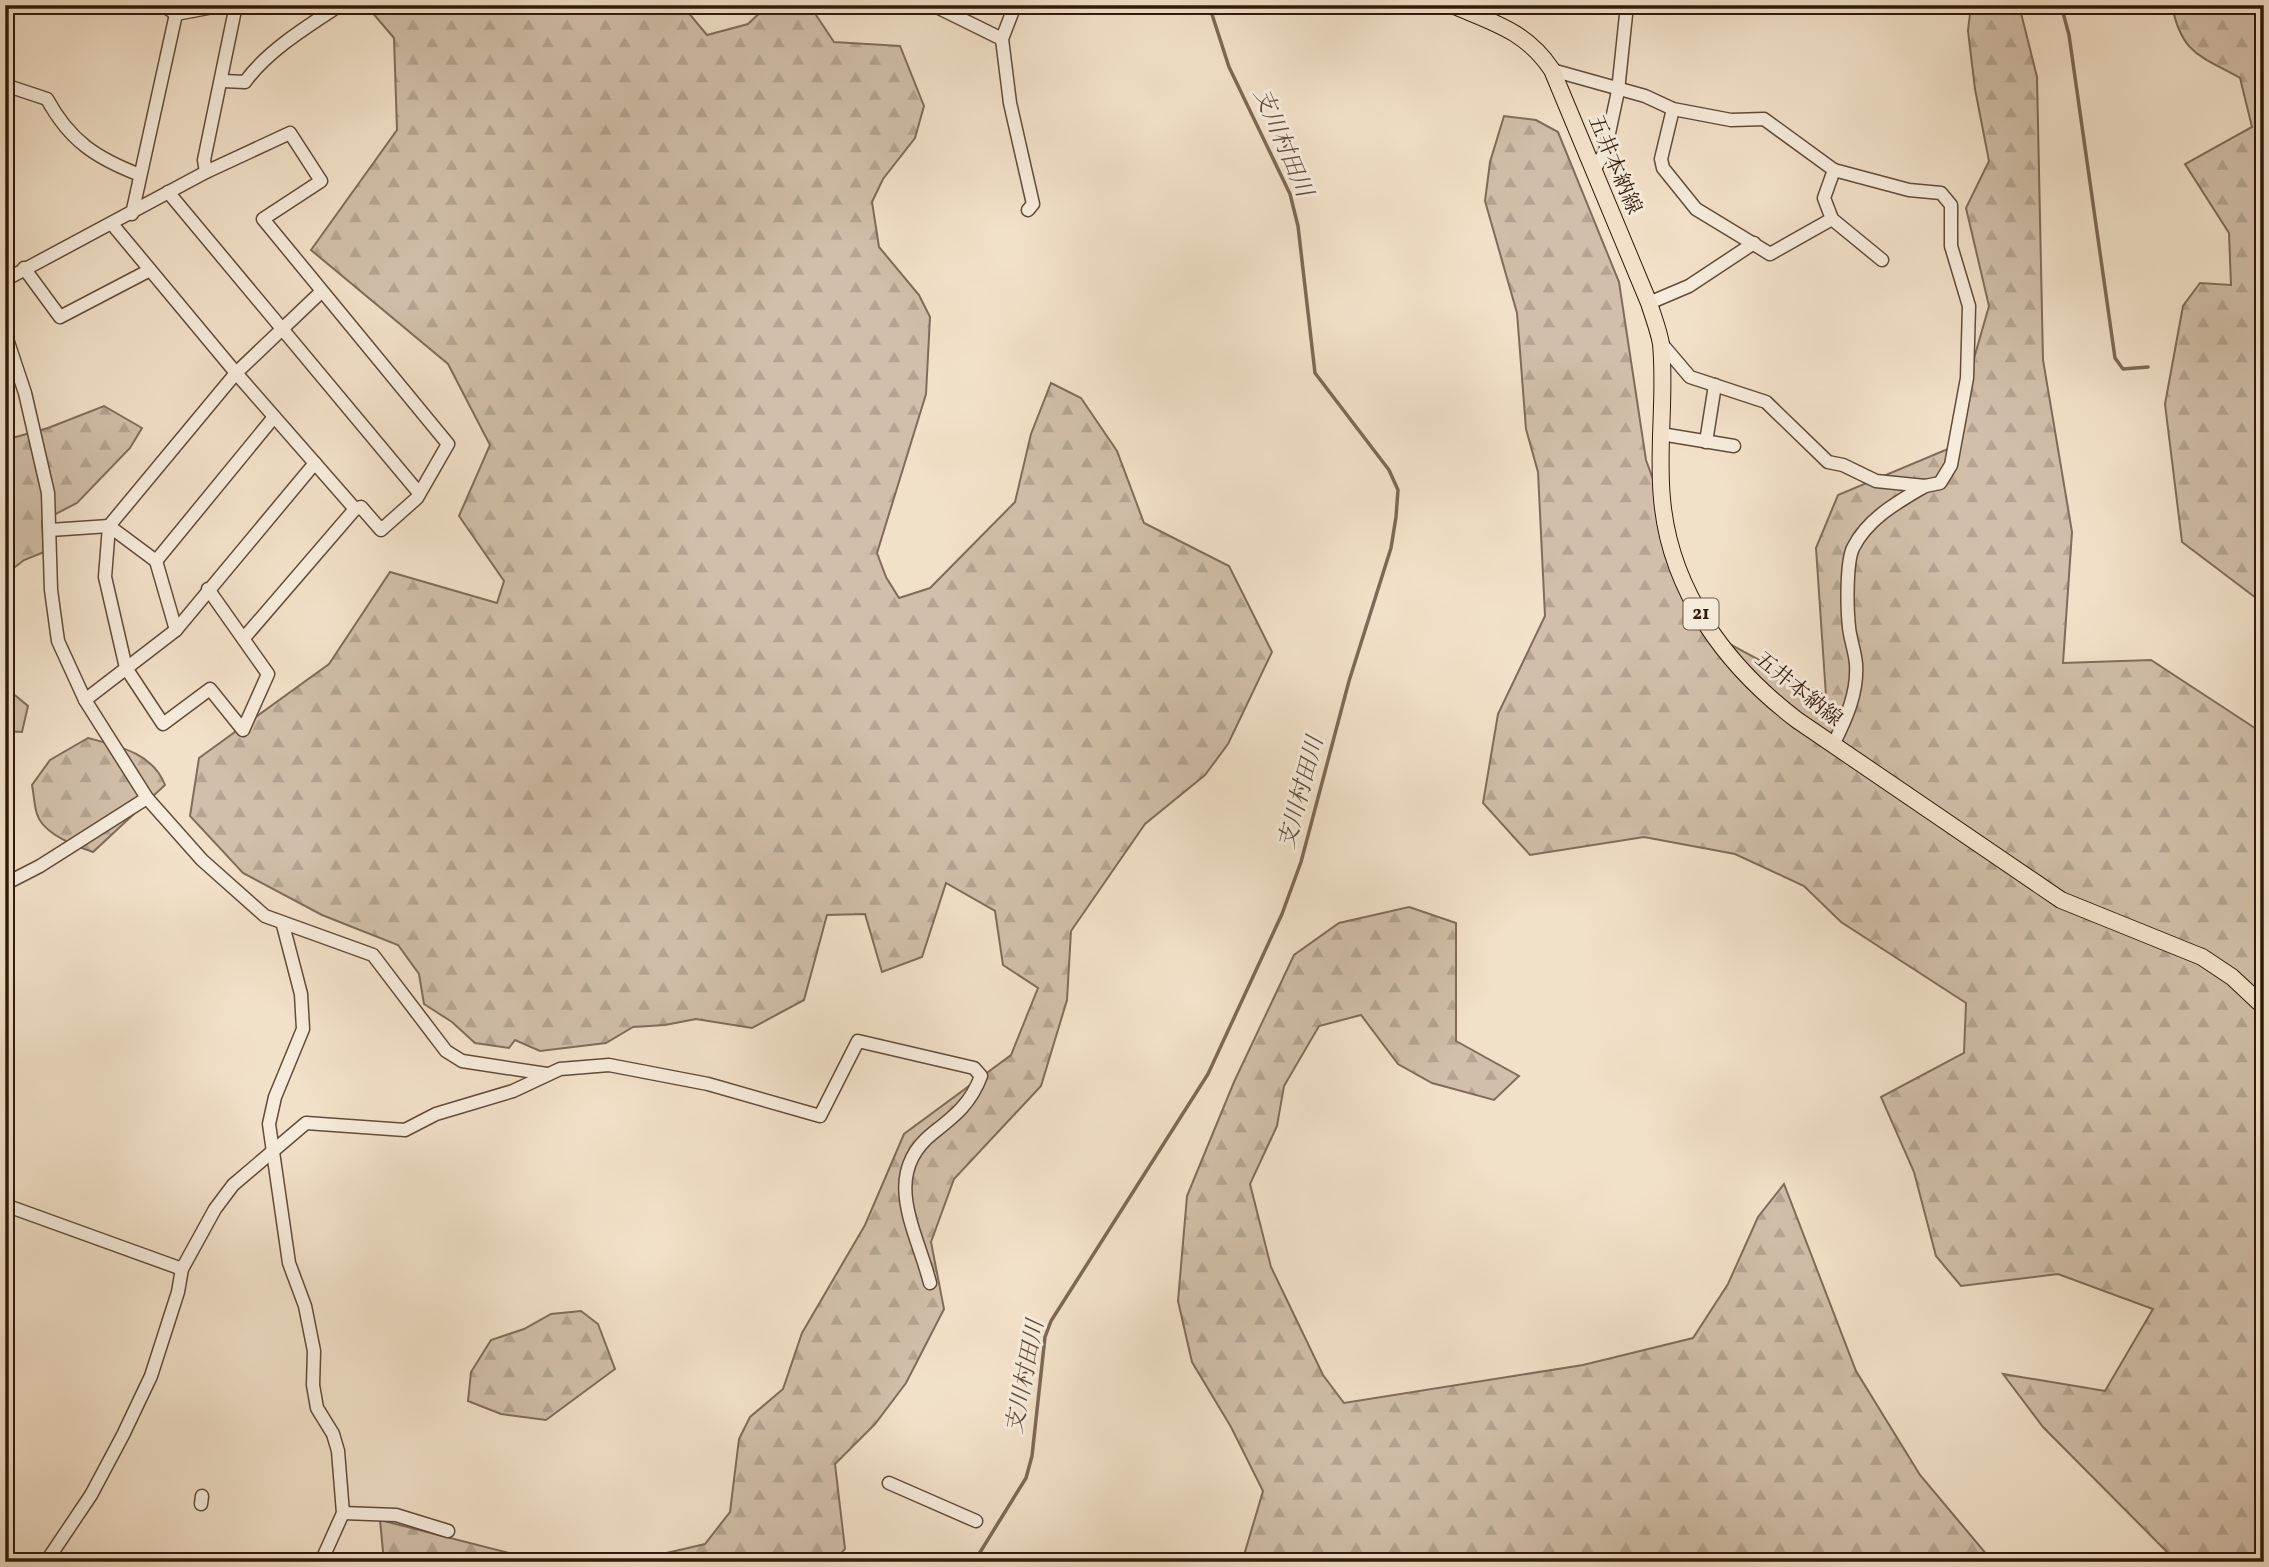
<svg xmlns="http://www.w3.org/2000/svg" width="2269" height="1567" font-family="Vollkorn,'Noto Serif JP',serif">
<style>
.forest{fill:url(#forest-firs);stroke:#816c5a;stroke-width:2}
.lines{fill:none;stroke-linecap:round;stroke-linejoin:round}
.stream{stroke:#7d6956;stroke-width:3.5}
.minor-casing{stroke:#614c3a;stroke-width:15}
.major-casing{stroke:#311a0a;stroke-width:18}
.minor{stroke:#f7ecdc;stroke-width:12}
.major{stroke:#f2e1c9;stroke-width:16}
.labels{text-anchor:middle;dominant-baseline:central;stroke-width:6;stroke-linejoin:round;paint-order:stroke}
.shield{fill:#f7ecdc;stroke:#6c5949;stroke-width:2}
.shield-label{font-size:19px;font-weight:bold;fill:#311a0a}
.street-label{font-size:21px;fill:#311a0a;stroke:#f7ecdc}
.water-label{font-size:23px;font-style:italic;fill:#644e3c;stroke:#f7ecdc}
</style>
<defs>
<pattern id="forest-firs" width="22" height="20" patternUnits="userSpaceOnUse" patternTransform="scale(1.75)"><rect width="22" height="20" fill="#d1bfa9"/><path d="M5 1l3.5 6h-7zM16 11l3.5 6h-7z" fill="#b4a490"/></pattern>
</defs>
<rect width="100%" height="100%" fill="#f2e1c9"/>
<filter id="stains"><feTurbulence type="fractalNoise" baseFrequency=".00286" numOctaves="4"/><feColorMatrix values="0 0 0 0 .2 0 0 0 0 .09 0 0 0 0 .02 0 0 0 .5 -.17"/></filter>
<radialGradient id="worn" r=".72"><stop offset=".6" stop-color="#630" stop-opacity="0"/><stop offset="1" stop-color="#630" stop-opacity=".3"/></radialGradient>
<g class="forest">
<polygon points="373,5 682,5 707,35 748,24 768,5 814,5 812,9 834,42 900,46 924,106 915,138 883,179 872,202 879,247 919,295 930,317 926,394 877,553 886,577 899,598 930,588 1015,502 1031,434 1051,383 1081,398 1117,451 1144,523 1229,566 1272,652 1228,744 1205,775 1145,824 1071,931 1067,1000 1041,1086 954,1179 931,1242 944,1309 906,1383 875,1424 835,1464 845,1549 833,1562 628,1562 705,1544 730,1512 739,1439 750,1417 783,1389 802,1333 865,1225 904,1134 1011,1055 1038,988 1003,965 995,911 946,883 922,957 882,972 865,914 827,915 804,1000 752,1028 696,1019 665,1025 633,1027 606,1043 540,1051 515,1040 509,1048 475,1043 452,1022 424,1004 419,974 398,945 322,915 243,873 190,816 199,758 329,664 390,572 497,603 504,581 459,516 490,445 448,364 311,250 397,130 394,38 371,11"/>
<polygon points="1971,5 2019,5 2037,77 2043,360 2072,532 2063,663 2151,660 2264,734 2264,1562 2176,1561 2043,1427 2003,1374 2105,1391 2153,1309 2058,1274 1961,1286 1936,1256 1914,1172 1881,1097 1964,1053 1966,1003 1841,922 1804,886 1735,854 1644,837 1530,855 1483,803 1498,714 1545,616 1538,472 1526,429 1517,313 1485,201 1490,162 1504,116 1536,120 1558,132 1619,282 1646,460 1709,633 1826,696 1816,548 1838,495 1948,449 1989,306 1966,208 1989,161 1975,89 1968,31"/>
<path d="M2172 5H2264V604L2182 542 2165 404 2183 306 2200 283 2231 285 2229 233 2185 164 2252 127 2240 78C2201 56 2181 54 2172 5Z"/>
<polygon points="104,406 142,428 130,448 77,503 42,521 44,552 24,560 5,575 5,440 48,428"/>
<polygon points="5,687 28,706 22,732 5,731"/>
<path d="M88 738C118 746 153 753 165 785L93 852C75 846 43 834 37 814 34 805 34 795 32 785L50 760Z"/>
<polygon points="1409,907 1456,923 1456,1041 1519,1076 1494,1100 1432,1083 1398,1064 1361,1015 1319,1026 1284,1086 1277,1126 1250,1184 1271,1267 1323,1375 1344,1403 1583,1365 1693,1338 1728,1284 1758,1217 1784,1184 1856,1371 1920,1475 1993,1562 1242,1562 1263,1491 1231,1427 1192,1362 1178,1301 1187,1196 1234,1082 1294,955 1339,923"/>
<polygon points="581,1311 598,1324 615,1369 546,1420 501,1414 468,1401 471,1372 491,1340 524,1329 551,1314"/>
<polygon points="380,1520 544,1562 384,1562"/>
</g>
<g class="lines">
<g class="stream">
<polyline points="2061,5 2069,35 2115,358 2123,369 2148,367"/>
<polyline points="974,1562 1026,1478 1032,1456 1045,1337 1051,1321 1208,1074 1282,914 1301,862 1349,681 1391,548 1396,517 1398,490 1389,470 1315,373 1298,226 1290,194 1229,67 1209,5"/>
</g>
<g class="minor-casing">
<g id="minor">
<polyline points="163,5 176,14 224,5"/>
<polyline points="933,5 1002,39"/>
<polyline points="1015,5 1002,39 1010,103 1033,204 1028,210"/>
<polyline points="1552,70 1645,96 1673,109 1731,120 1764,119 1834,170 1909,190 1941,193 1951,205 1951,246 1969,306 1967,378 1951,465 1940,483 1925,486 1876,481 1843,465 1828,462 1766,402 1690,377 1661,343"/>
<path d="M223 81 245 82C267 51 308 26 340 5"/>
<path d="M5 85 47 99C70 141 96 158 140 175"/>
<polyline points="1673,109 1661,159 1663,168 1696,209 1770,254 1832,219"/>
<polyline points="1594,170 1605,152 1618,91 1627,5"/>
<polyline points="1834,170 1824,198 1832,219 1882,260"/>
<polyline points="206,172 204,160 236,5"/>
<polyline points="168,192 419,493"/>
<polyline points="132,214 176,14"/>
<polyline points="24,268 60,317 150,270"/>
<polyline points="5,280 206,172 290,133 321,181 263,219 448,444 417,498 381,530 361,507 355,509 236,373 112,224"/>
<polyline points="1649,303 1689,286 1754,243"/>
<polyline points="5,333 25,393 48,493 51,590 58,641 85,700 147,798 202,860 265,916 373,955 446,1051 462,1061 547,1074"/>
<polyline points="1661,434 1734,446"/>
<polyline points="1706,442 1715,385"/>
<polyline points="50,530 109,526 156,561 176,630"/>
<polyline points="156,561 274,417"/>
<polyline points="208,589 268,674 243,730 210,689 163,724 126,668 105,577 109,526 236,373 321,292"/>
<polyline points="244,638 355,509"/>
<polyline points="85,700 176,630 315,463"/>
<path d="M1833 745C1846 719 1858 693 1856 664 1855 651 1850 639 1849 627 1847 609 1846 563 1853 548 1868 518 1898 502 1925 486"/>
<polyline points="5,884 40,866 147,798"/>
<polyline points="283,925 301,994 303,1029 275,1097 269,1124 289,1263 305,1306 314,1351 313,1385 317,1408 333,1434 338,1451 343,1513 321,1562"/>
<polyline points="5,1205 182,1269"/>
<polyline points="889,1483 976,1521"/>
<polyline points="201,1504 202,1496"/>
<polyline points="343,1513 396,1515 448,1531"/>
<path d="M46 1562 91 1495 123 1435 151 1376 178 1292 182 1269 215 1209 233 1185 306 1123 405 1130 436 1114 513 1091 560 1069 609 1065 708 1084 820 1116 858 1041 974 1068 981 1076C971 1103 955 1116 933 1133 880 1175 917 1231 930 1283"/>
</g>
</g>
<g class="major-casing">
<path id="major" d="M1452 5C1494 23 1526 31 1552 70L1649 303C1653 316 1659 331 1661 344 1666 395 1657 448 1662 499 1670 591 1726 666 1797 720L2061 900 2202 957 2232 977 2264 1007"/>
</g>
<use href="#minor" class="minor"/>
<use href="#major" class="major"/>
</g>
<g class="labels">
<rect class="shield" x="1683.5" y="598.5" width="35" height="31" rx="5"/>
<g class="shield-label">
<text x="1701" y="614">21</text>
</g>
<g class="street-label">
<text transform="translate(1614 165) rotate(67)">五井本納線</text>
<text transform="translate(1798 690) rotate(39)">五井本納線</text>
</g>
<g class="water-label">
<text transform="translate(1282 143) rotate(67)">支川村田川</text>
<text transform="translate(1302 793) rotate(-75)">支川村田川</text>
<text transform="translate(1026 1377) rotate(-79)">支川村田川</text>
</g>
</g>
<rect width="2269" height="1567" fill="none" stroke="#f2e1c9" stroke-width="28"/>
<rect x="7" y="7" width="2255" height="1553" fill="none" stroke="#311a0a" stroke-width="3.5"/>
<rect x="14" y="14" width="2241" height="1539" fill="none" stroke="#311a0a" stroke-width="2"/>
<rect width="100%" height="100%" filter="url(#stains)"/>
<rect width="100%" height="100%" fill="url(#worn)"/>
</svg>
